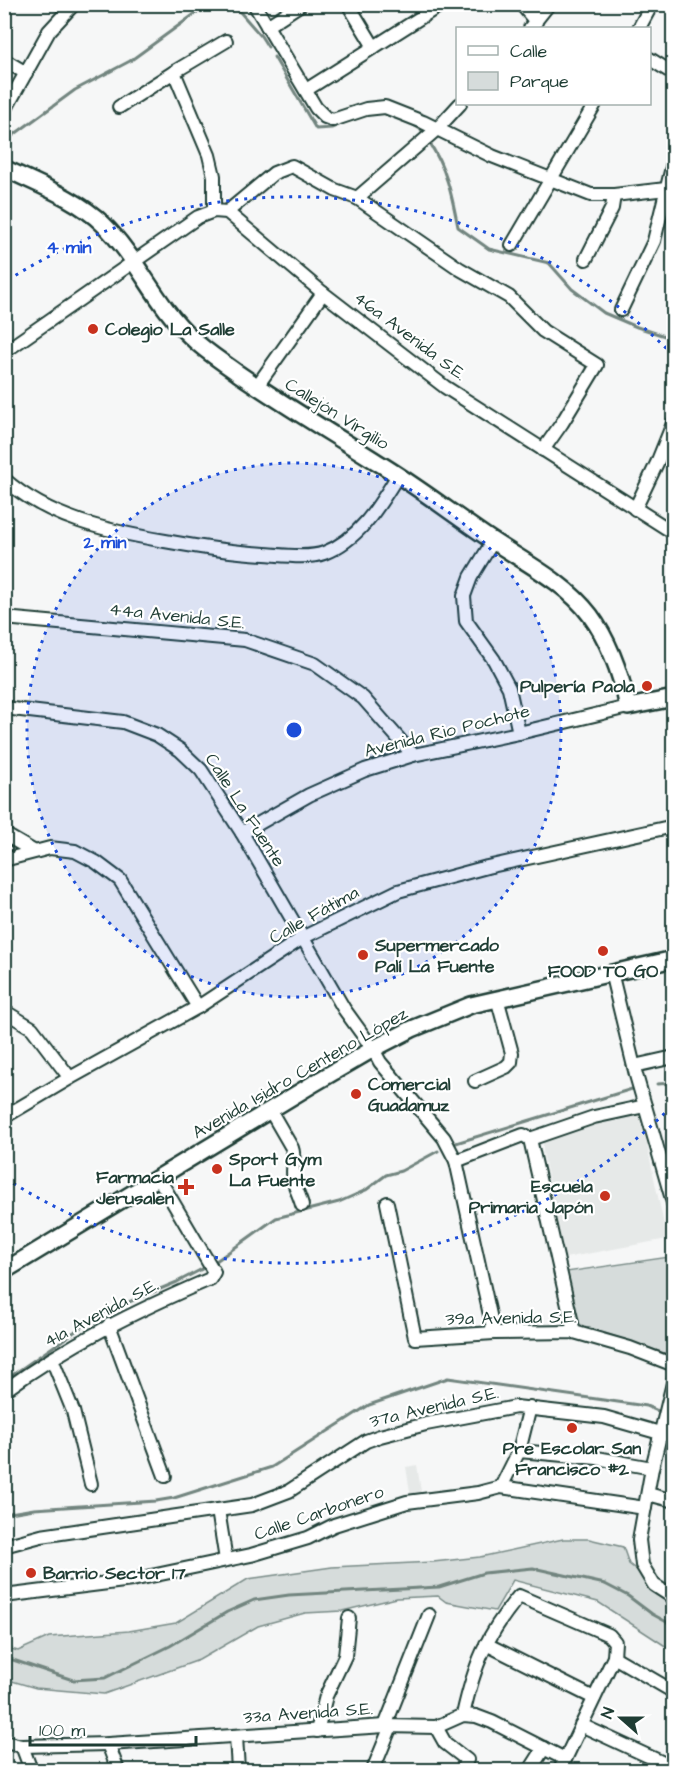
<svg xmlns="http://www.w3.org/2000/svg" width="678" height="1775" font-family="'Architects Daughter',sans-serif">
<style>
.built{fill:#e6e9e8}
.green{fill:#d6dcdb;stroke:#7a8c88;stroke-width:1.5}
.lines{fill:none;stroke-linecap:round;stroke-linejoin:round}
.stream{stroke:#72857f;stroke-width:3}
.minor-casing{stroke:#1f3d34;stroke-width:16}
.tertiary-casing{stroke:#1f3d34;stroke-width:20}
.minor{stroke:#fff;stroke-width:12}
.tertiary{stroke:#fff;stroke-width:15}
.ring{fill:none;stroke:#1d4ed8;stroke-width:3;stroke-dasharray:3 6}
.poi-dot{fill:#c8321e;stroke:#fff;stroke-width:2}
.labels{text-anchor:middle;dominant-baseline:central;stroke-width:4.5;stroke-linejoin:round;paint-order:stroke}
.poi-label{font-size:18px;font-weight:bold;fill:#1f3d34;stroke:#fff;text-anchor:start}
.street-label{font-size:18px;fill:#1f3d34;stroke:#fff}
.centre{fill:#1d4ed8;stroke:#fff;stroke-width:3}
.ring-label{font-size:18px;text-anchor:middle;font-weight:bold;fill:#1d4ed8;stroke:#fff;stroke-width:4.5;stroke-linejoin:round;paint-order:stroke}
</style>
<rect width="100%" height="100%" fill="#f6f7f7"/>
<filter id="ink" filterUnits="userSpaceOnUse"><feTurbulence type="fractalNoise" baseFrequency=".0167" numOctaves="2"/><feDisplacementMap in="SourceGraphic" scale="12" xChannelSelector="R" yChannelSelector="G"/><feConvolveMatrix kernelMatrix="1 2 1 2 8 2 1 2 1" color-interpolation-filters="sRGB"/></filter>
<g filter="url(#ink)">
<g class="built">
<polygon points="640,1112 667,1239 565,1258 543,1153 543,1140"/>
<polygon points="417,1465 422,1498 411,1498 406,1467"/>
</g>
<g class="green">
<polygon points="669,1257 667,1354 578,1324 566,1272"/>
<polygon points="563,1539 589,1539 623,1547 629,1564 673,1598 673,1651 598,1602 513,1580 495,1611 446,1602 438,1596 397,1598 342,1611 305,1613 258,1626 199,1660 104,1694 36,1688 5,1679 4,1647 18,1651 49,1637 129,1631 176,1623 248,1579 332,1567 433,1562 480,1557"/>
</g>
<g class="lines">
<g class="stream">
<polyline points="233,4 261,36 268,47"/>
<polyline points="274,57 316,129 332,128 348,121"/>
<polyline points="409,122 420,129 424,135"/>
<path d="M428 141C446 166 452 196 458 227L489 249 549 263 572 289 604 313 637 327 674 339"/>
<polyline points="4,142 75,90 130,61 196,13 211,4"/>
<polyline points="657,1084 674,1083"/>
<polyline points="456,1143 632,1089"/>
<polyline points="212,1264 276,1218 339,1202 366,1190 386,1175 401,1171 438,1151"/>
<polyline points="4,1381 100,1314 177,1282 206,1267"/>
<polyline points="4,1514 34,1509 156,1501 174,1498 272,1467 369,1405 448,1378 646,1406 658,1411"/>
<polyline points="4,1657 73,1680 105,1678 170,1646 227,1612 254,1600 289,1595 439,1587 484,1573 533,1568 605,1584 628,1596 652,1614 674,1626"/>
</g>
<g class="minor-casing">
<g id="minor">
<polyline points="254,4 316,108 325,117 333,120 366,109 385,107 423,122 492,156 591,195 614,195 666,189"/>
<polyline points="348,4 374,47"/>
<polyline points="521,4 536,22"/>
<polyline points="267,26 301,4"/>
<polyline points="530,28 549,4"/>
<polyline points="639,28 652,4"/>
<polyline points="650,59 674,74"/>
<polyline points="4,60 26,73"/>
<polyline points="306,90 442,4"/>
<polyline points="119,107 174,72"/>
<polyline points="4,112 49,31 74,4"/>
<polyline points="357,198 437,129 460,104"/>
<polyline points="214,211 214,176 209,155 174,72 226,41"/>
<polyline points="227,212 274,173 292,166 335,190 357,198 460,269 509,297 543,331 597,365 562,423 543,450"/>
<polyline points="512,245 595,104"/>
<polyline points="586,259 612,208 614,195"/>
<polyline points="621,310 654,241 674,159"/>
<polyline points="4,352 198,217 214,211 227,212 323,293 445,387 674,533"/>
<polyline points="257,386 323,293"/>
<path d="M4 479C49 519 108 531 165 541 198 547 231 552 265 554 281 555 309 559 324 553 360 539 379 506 398 475"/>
<polyline points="635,509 657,463 674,421"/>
<polyline points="493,541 471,577 464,596 466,621 494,660 509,688 519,733"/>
<polyline points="4,618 245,640 315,664 363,698 413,755"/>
<polyline points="4,708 123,722 157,735 180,750 201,770 242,833 344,1009 373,1049 380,1062 444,1138 456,1161 494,1333"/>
<polyline points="242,833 309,795 365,770 413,755 519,733 628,707"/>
<polyline points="4,834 33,851"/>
<polyline points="4,860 50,848 75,851 96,862 120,880 198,1007"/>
<polyline points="611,972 636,1075 674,1206"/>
<polyline points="4,1011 32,1028 70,1078"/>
<polyline points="634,1066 674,1057"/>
<polyline points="475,1081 506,1067 511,1062 512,1053 497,998"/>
<path d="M270 1110 292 1148C296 1159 291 1170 294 1182 296 1190 300 1197 302 1205"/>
<polyline points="4,1117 70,1078 198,1007 304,937 398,891 487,867 674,826"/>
<polyline points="530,1139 574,1332"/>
<polyline points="456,1161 523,1135 530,1139 594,1117 645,1106"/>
<polyline points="387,1203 415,1338 494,1333 574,1332 630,1348 674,1365"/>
<polyline points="109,1325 165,1476"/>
<polyline points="52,1359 73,1411 91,1484"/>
<polyline points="674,1379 652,1468 639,1540 642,1565 654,1585 674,1598"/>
<path d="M4 1391C68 1344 138 1310 210 1279L214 1272 158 1177"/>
<polyline points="519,1451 597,1458 652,1468"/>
<polyline points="501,1487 519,1451 530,1407"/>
<polyline points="648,1494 674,1501"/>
<polyline points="218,1510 226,1560"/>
<polyline points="4,1546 41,1536 252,1505 289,1491 366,1441 380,1436 426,1424 516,1407 604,1417 674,1437"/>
<polyline points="4,1596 132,1580 251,1555 308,1538 334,1525 407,1502 478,1493 501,1487 645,1508"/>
<polyline points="486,1644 594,1698"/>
<polyline points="614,1657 674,1692"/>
<path d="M463 1715C474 1666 486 1635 519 1596L609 1635 615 1642 614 1657 560 1770"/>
<polyline points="581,1725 674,1768"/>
<polyline points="385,1726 429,1615"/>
<polyline points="436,1727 445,1743 467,1760 462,1770"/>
<polyline points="317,1731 326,1696 345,1656 349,1618"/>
<polyline points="236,1736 238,1770"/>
<polyline points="4,1742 22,1746 108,1744 385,1726 436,1727 463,1715 476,1716 492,1722 565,1759"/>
<polyline points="108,1744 118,1770"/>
<polyline points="22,1746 31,1770"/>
<polyline points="373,1770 391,1726"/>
<polyline points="530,1770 544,1748"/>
</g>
</g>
<g class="tertiary-casing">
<g id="tertiary">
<path d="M4 168C37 184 76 198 103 224 138 258 156 306 192 338 206 352 223 362 239 374 284 405 331 433 377 462 417 486 454 515 493 541 526 563 566 583 590 615 610 642 621 675 628 707L674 698"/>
<polyline points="4,1271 313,1084 373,1049 412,1029 471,1005 674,959"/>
</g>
</g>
<use href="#minor" class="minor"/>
<use href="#tertiary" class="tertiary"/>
</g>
</g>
<circle cx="294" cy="730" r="267" fill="#1d4ed8" fill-opacity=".12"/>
<g class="ring">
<circle cx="294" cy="730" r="267"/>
<path d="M671 1107A533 533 0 0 1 8 1180M8 280A533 533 0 0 1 671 353"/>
</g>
<g class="poi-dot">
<circle cx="93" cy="329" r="6"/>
<circle cx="647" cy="686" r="6"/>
<circle cx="603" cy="951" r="6"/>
<circle cx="363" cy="955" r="6"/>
<circle cx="356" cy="1094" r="6"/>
<circle cx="217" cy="1169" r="6"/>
<path d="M183 1178h6v6h6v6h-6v6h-6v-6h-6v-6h6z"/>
<circle cx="605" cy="1196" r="6"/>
<circle cx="572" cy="1428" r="6"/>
<circle cx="31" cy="1573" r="6"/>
</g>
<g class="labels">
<g class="poi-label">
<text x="105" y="329">Colegio La Salle</text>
<text x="635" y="686" text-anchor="end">Pulpería Paola</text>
<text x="375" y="945">Supermercado<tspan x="375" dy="21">Palí La Fuente</tspan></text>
<text x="603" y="971" text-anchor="middle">FOOD TO GO</text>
<text x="368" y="1084">Comercial<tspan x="368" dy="21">Guadamuz</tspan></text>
<text x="229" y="1159">Sport Gym<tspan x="229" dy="21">La Fuente</tspan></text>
<text x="174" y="1177" text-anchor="end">Farmacia<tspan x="174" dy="21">Jerusalen</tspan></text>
<text x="593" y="1186" text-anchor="end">Escuela<tspan x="593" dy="21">Primaria Japón</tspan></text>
<text x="572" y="1448" text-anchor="middle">Pre Escolar San<tspan x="572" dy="21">Francisco #2</tspan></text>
<text x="43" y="1573">Barrio Sector 17</text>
</g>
<g class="street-label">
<text transform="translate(410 336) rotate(37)">46a Avenida S.E.</text>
<text transform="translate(337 414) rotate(32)">Callejón Virgilio</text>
<text transform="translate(177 616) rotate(6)">44a Avenida S.E.</text>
<text transform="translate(447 731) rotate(-14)">Avenida Rio Pochote</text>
<text transform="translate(245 810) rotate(57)">Calle La Fuente</text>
<text transform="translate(314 915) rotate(-29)">Calle Fátima</text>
<text transform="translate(300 1073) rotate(-30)">Avenida Isidro Centeno López</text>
<text transform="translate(101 1313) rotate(-28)">41a Avenida S.E.</text>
<text transform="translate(511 1318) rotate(-1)">39a Avenida S.E.</text>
<text transform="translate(434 1407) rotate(-13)">37a Avenida S.E.</text>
<text transform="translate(319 1513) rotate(-19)">Calle Carbonero</text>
<text transform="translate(308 1713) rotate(-4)">33a Avenida S.E.</text>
</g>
</g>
<circle cx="294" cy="730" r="9" class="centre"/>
<g class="ring-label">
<text x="69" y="253">4 min</text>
<text x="105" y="548">2 min</text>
</g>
<rect width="678" height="1775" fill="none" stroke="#fff" stroke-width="24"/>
<rect x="12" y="12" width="654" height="1751" fill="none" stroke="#1f3d34" stroke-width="2" filter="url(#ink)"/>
<rect x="456" y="27" width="195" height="78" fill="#ffffff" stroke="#a5b1ae" stroke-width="1.5"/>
<rect x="468" y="46" width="30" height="9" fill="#ffffff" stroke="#a5b1ae" stroke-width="1.5"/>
<text x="510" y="57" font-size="18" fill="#1f3d34">Calle</text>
<rect x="468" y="72" width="30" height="18" fill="#d6dcdb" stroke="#a5b1ae" stroke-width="1.5"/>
<text x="510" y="87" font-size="18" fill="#1f3d34">Parque</text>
<g transform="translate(621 1718) rotate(291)" stroke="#ffffff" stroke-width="4.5" paint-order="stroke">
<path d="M0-4.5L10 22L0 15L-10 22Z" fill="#1f3d34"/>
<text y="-9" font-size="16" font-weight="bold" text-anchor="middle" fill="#1f3d34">N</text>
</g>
<path d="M30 1736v9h166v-9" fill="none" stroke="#1f3d34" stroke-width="3"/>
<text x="39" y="1736" font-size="18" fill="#1f3d34" stroke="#ffffff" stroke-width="4.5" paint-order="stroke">100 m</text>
</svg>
